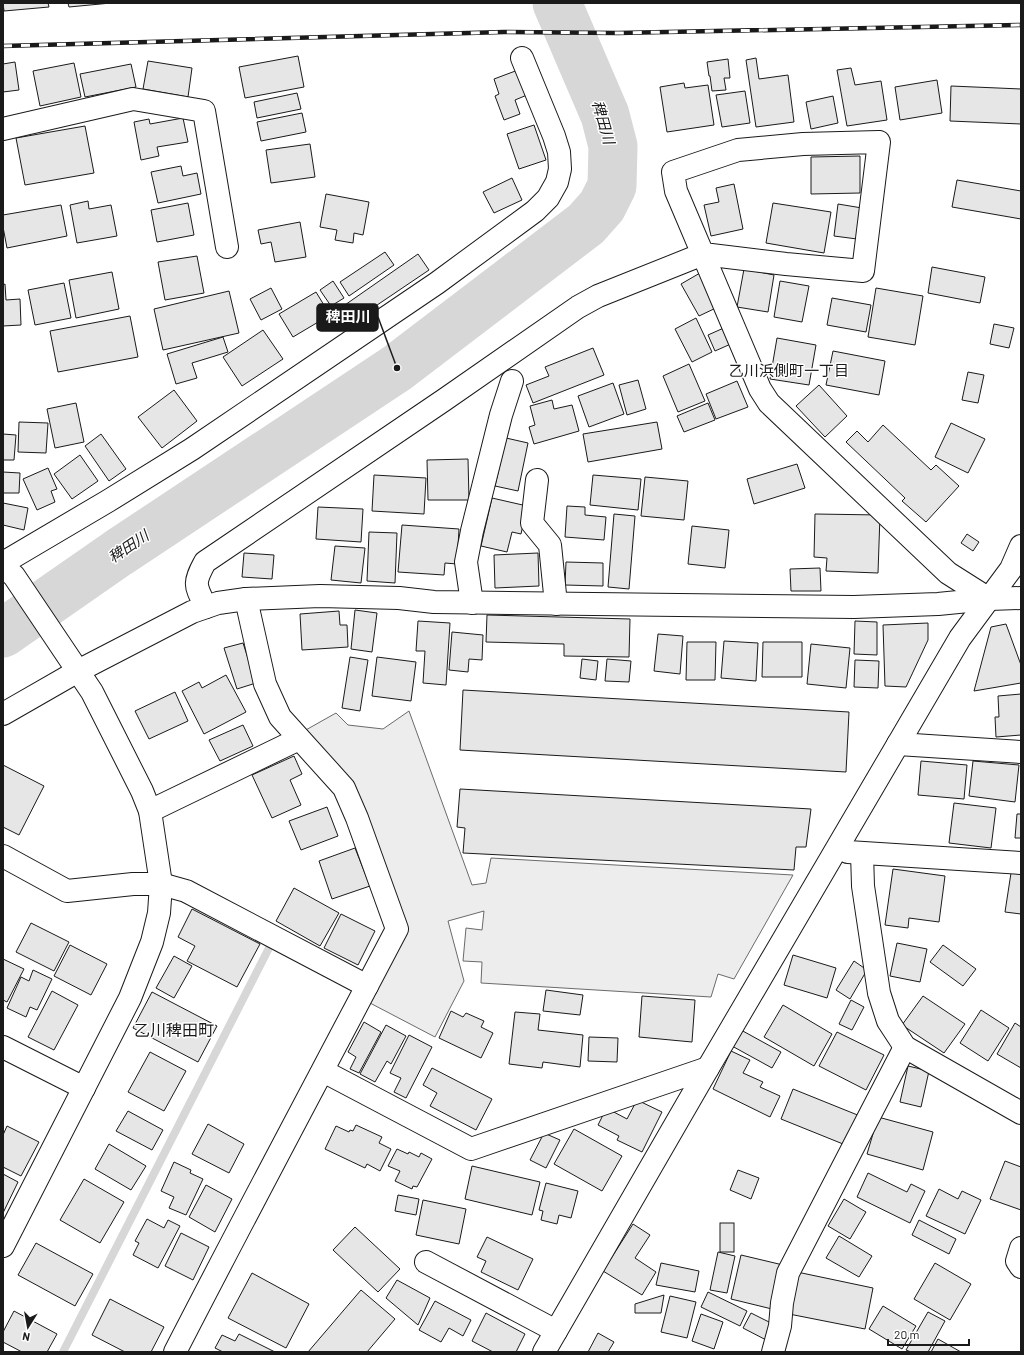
<svg xmlns="http://www.w3.org/2000/svg" width="1024" height="1355" font-family="Barlow,'Noto Sans JP',sans-serif">
<style>
.built{fill:#ededed;stroke:#6a6a6a}
.lines{fill:none;stroke-linecap:round;stroke-linejoin:round}
.stream{stroke:#d7d7d7;stroke-width:8}
.river{stroke:#d7d7d7;stroke-width:49}
.building{fill:#e6e6e6;stroke:#1a1a1a}
.street-casing{stroke:#1a1a1a;stroke-width:24}
.secondary-casing{stroke:#1a1a1a;stroke-width:24}
.street{stroke:#fff;stroke-width:22}
.secondary{stroke:#fff;stroke-width:22}
.rail-casing{stroke:#1a1a1a;stroke-width:4.5}
.rail{stroke:#fff;stroke-width:3;stroke-dasharray:9;stroke-linecap:butt}
.labels{text-anchor:middle;dominant-baseline:central;stroke-width:3;stroke-linejoin:round;paint-order:stroke}
.water-label{font-size:15px;font-style:italic;fill:#1a1a1a;stroke:#fff}
.neighbourhood-label{font-size:15px;fill:#1a1a1a;stroke:#fff}
.quarter-label{font-size:16px;fill:#1a1a1a;stroke:#fff}
.leader{fill:none;stroke:#1a1a1a;stroke-width:1.5}
.callout-dot{fill:#1a1a1a;stroke:#fff;stroke-width:1.5}
.callout{fill:#1a1a1a;stroke:#1a1a1a;stroke-width:1.5}
.callout-label{font-size:15px;text-anchor:middle;font-weight:bold;fill:#fff}
</style>
<rect width="100%" height="100%" fill="#fff"/>
<polygon class="built" points="409,711 472,885 486,883 491,858 793,875 734,979 718,974 711,997 481,983 482,962 463,961 466,928 482,930 484,911 448,921 464,981 435,1037 370,1003 403,928 304,731 336,713 348,725 383,729"/>
<g class="lines">
<polyline class="stream" points="63,1352 269,948"/>
<polyline class="river" points="3,633 118,553 397,368 586,224 602,206 612,186 613,146 605,115 557,3"/>
</g>
<g class="building">
<polygon points="3,3 48,3 49,7 4,11"/>
<polygon points="68,3 111,3 69,7"/>
<polygon points="298,56 304,87 245,98 239,67"/>
<polygon points="756,58 759,79 788,75 794,122 756,127 746,60"/>
<polygon points="728,59 730,78 724,78 726,90 712,91 710,76 709,76 707,62"/>
<polygon points="148,61 192,68 188,97 143,89"/>
<polygon points="15,62 19,90 3,92 3,64"/>
<polygon points="74,63 81,97 40,106 33,71"/>
<polygon points="131,64 136,87 85,97 80,74"/>
<polygon points="851,68 855,85 881,81 887,120 847,126 837,70"/>
<polygon points="518,70 527,95 515,100 520,114 504,120 495,96 499,94 494,79"/>
<polygon points="937,80 942,113 900,120 895,87"/>
<polygon points="684,83 685,88 708,85 714,125 667,132 660,87"/>
<polygon points="951,86 1021,89 1021,124 950,121"/>
<polygon points="745,91 750,123 722,127 716,95"/>
<polygon points="297,93 301,109 257,118 254,102"/>
<polygon points="833,96 838,123 811,129 806,102"/>
<polygon points="302,113 306,132 261,141 257,122"/>
<polygon points="183,118 188,142 157,147 159,156 141,160 134,122 149,119 150,124"/>
<polygon points="534,125 546,160 519,169 507,134"/>
<polygon points="85,126 94,173 25,185 16,138"/>
<polygon points="310,144 315,177 271,183 266,150"/>
<polygon points="860,156 860,193 811,194 811,157"/>
<polygon points="181,166 183,176 197,173 201,194 158,203 151,172"/>
<polygon points="512,178 522,200 494,213 483,192"/>
<polygon points="957,180 1021,191 1021,219 952,207"/>
<polygon points="734,184 743,229 711,236 704,205 719,202 716,188"/>
<polygon points="326,194 369,202 363,235 354,233 353,243 335,240 337,230 320,227"/>
<polygon points="88,201 89,209 111,205 117,236 77,243 70,205"/>
<polygon points="188,203 194,235 157,242 151,210"/>
<polygon points="773,203 831,212 824,253 766,243"/>
<polygon points="838,204 862,208 857,239 834,236"/>
<polygon points="61,205 67,236 7,248 3,227 3,215"/>
<polygon points="300,222 306,257 275,262 271,242 261,244 258,230"/>
<polygon points="385,252 394,265 349,296 340,282"/>
<polygon points="418,254 429,270 352,322 342,307"/>
<polygon points="197,256 204,293 165,300 158,262"/>
<polygon points="932,267 985,277 980,303 928,293"/>
<polygon points="744,269 774,275 768,312 737,307"/>
<polygon points="112,272 119,309 76,318 69,280"/>
<polygon points="700,273 718,307 699,316 681,284"/>
<polygon points="333,281 344,298 331,306 320,290"/>
<polygon points="780,281 809,286 802,322 774,317"/>
<polygon points="64,283 71,318 35,325 28,290"/>
<polygon points="5,284 6,300 20,299 21,325 3,326 3,285"/>
<polygon points="271,288 282,309 261,320 250,299"/>
<polygon points="876,288 923,296 915,345 868,337"/>
<polygon points="229,291 239,333 163,350 154,309"/>
<polygon points="316,292 330,315 293,337 279,314"/>
<polygon points="832,298 871,305 866,332 827,325"/>
<polygon points="130,316 138,357 58,372 50,331"/>
<polygon points="696,318 712,352 692,362 675,329"/>
<polygon points="994,324 1014,328 1009,348 990,344"/>
<polygon points="726,327 733,343 715,351 708,335"/>
<polygon points="263,330 283,359 242,386 223,357"/>
<polygon points="223,337 228,352 192,363 197,378 176,384 167,354"/>
<polygon points="777,338 816,345 809,385 770,379"/>
<polygon points="593,348 604,375 533,403 526,385 549,376 545,367"/>
<polygon points="833,351 885,361 879,395 826,385"/>
<polygon points="689,364 705,401 678,412 663,376"/>
<polygon points="968,372 984,375 978,403 962,400"/>
<polygon points="638,380 646,409 627,415 619,385"/>
<polygon points="737,381 748,407 716,419 706,394"/>
<polygon points="613,383 624,414 589,427 578,396"/>
<polygon points="819,385 847,416 825,437 796,406"/>
<polygon points="174,390 197,421 162,448 138,417"/>
<polygon points="552,400 554,409 572,405 579,431 534,444 529,427 535,425 530,406"/>
<polygon points="76,403 84,442 55,448 47,409"/>
<polygon points="708,403 715,420 684,432 677,416"/>
<polygon points="19,422 48,423 46,453 18,452"/>
<polygon points="657,422 662,449 588,462 583,434"/>
<polygon points="951,423 985,439 968,473 935,457"/>
<polygon points="883,425 931,470 936,465 959,486 926,522 902,501 905,498 846,442 857,431 868,442"/>
<polygon points="3,434 16,435 14,460 3,460"/>
<polygon points="101,434 126,469 109,481 85,446"/>
<polygon points="506,438 528,443 518,491 495,486"/>
<polygon points="80,455 98,481 72,499 54,474"/>
<polygon points="468,459 469,500 428,500 427,460"/>
<polygon points="797,464 805,488 754,504 747,479"/>
<polygon points="48,468 57,489 51,491 55,502 37,510 23,479"/>
<polygon points="3,472 20,473 19,493 3,493"/>
<polygon points="374,475 426,478 424,514 372,511"/>
<polygon points="593,475 641,479 638,510 590,505"/>
<polygon points="645,477 688,481 684,520 641,516"/>
<polygon points="492,498 527,506 521,534 512,532 507,552 481,546"/>
<polygon points="3,503 28,508 24,530 3,525"/>
<polygon points="567,506 585,507 585,515 606,517 604,540 565,537"/>
<polygon points="318,507 363,509 361,542 316,539"/>
<polygon points="614,514 635,516 629,589 608,587"/>
<polygon points="815,514 880,515 878,573 826,571 827,558 814,557"/>
<polygon points="402,525 459,529 457,564 445,563 444,575 398,572"/>
<polygon points="692,526 729,530 725,568 688,564"/>
<polygon points="369,532 397,533 395,583 367,581"/>
<polygon points="967,534 979,542 973,551 961,543"/>
<polygon points="335,546 365,548 361,583 331,580"/>
<polygon points="244,553 274,555 272,579 242,577"/>
<polygon points="538,553 539,586 495,588 494,555"/>
<polygon points="566,562 603,563 603,586 565,585"/>
<polygon points="820,568 821,591 791,591 790,569"/>
<polygon points="355,610 377,613 372,652 351,649"/>
<polygon points="339,611 340,625 347,625 348,647 302,650 300,614"/>
<polygon points="487,615 630,619 629,657 564,656 564,644 486,642"/>
<polygon points="418,621 450,623 446,685 423,683 425,651 416,651"/>
<polygon points="855,621 877,622 877,655 854,654"/>
<polygon points="928,623 928,640 906,687 885,686 883,625"/>
<polygon points="1006,624 1021,665 1021,683 974,691 991,627"/>
<polygon points="452,632 483,635 482,660 469,659 468,672 449,670"/>
<polygon points="658,634 683,636 680,674 654,671"/>
<polygon points="724,641 758,643 756,681 721,678"/>
<polygon points="687,642 716,642 715,680 686,680"/>
<polygon points="763,642 802,642 802,677 762,677"/>
<polygon points="243,643 256,683 237,689 224,648"/>
<polygon points="811,644 850,648 846,688 807,684"/>
<polygon points="350,657 368,660 360,711 342,708"/>
<polygon points="377,657 416,662 411,701 372,696"/>
<polygon points="582,659 598,661 596,680 580,678"/>
<polygon points="607,659 631,661 629,682 605,681"/>
<polygon points="855,660 879,661 878,688 854,687"/>
<polygon points="226,675 246,712 204,734 182,691 199,682 202,688"/>
<polygon points="463,690 849,712 846,772 460,750"/>
<polygon points="175,692 188,721 149,739 135,711"/>
<polygon points="1021,694 1021,735 996,737 995,717 999,717 998,696"/>
<polygon points="243,725 253,746 220,761 209,740"/>
<polygon points="294,756 302,774 290,780 301,805 272,818 252,775"/>
<polygon points="921,761 967,765 964,799 918,795"/>
<polygon points="973,761 1019,765 1015,802 969,796"/>
<polygon points="3,765 44,786 19,835 3,827"/>
<polygon points="460,789 811,809 806,847 796,847 794,870 463,853 465,828 457,827"/>
<polygon points="954,803 996,808 991,848 949,843"/>
<polygon points="327,807 338,836 301,850 289,821"/>
<polygon points="1017,814 1021,814 1021,838 1015,838"/>
<polygon points="355,848 370,886 332,899 319,861"/>
<polygon points="893,869 945,876 939,922 909,918 908,928 885,925"/>
<polygon points="1011,873 1021,874 1021,914 1005,912"/>
<polygon points="294,888 339,913 320,946 276,921"/>
<polygon points="192,909 260,944 237,987 187,961 195,946 178,937"/>
<polygon points="341,914 375,931 358,965 324,948"/>
<polygon points="31,923 69,942 54,971 16,952"/>
<polygon points="897,943 927,949 920,982 890,976"/>
<polygon points="70,945 107,964 91,995 54,976"/>
<polygon points="943,945 976,969 963,986 930,962"/>
<polygon points="793,955 836,968 827,998 784,985"/>
<polygon points="174,956 192,966 174,998 156,988"/>
<polygon points="3,960 3,959 24,969 7,1002 3,1000"/>
<polygon points="854,961 867,970 850,999 836,990"/>
<polygon points="33,970 52,979 37,1010 30,1007 26,1017 7,1008 21,977 29,981"/>
<polygon points="546,990 583,995 580,1015 543,1011"/>
<polygon points="52,991 78,1005 54,1050 28,1037"/>
<polygon points="152,992 217,1026 198,1062 133,1028"/>
<polygon points="642,996 695,1000 692,1042 639,1037"/>
<polygon points="923,996 965,1024 944,1053 902,1025"/>
<polygon points="851,1000 864,1007 852,1030 839,1024"/>
<polygon points="783,1005 832,1034 814,1066 764,1037"/>
<polygon points="981,1010 1009,1028 988,1061 960,1043"/>
<polygon points="451,1011 463,1017 466,1013 484,1021 481,1027 493,1033 481,1058 439,1038"/>
<polygon points="515,1012 540,1014 538,1030 583,1035 580,1067 543,1062 542,1068 509,1064"/>
<polygon points="364,1022 381,1032 359,1073 350,1069 356,1057 348,1052"/>
<polygon points="1015,1023 1021,1027 1021,1068 997,1054"/>
<polygon points="386,1025 406,1036 391,1064 387,1061 375,1082 360,1074"/>
<polygon points="741,1030 781,1052 772,1068 732,1046"/>
<polygon points="837,1032 884,1055 866,1090 819,1066"/>
<polygon points="409,1035 432,1047 406,1098 394,1092 401,1078 390,1073"/>
<polygon points="589,1037 618,1038 617,1062 588,1061"/>
<polygon points="731,1051 750,1060 743,1073 763,1082 760,1087 780,1096 770,1117 713,1089"/>
<polygon points="150,1052 186,1071 164,1111 128,1092"/>
<polygon points="908,1066 929,1071 921,1107 900,1102"/>
<polygon points="432,1068 492,1099 476,1130 430,1106 437,1093 423,1085"/>
<polygon points="793,1089 860,1116 848,1146 781,1119"/>
<polygon points="637,1100 662,1112 642,1152 617,1140 619,1136 598,1125 603,1115 610,1110 627,1119"/>
<polygon points="128,1111 163,1130 152,1150 116,1131"/>
<polygon points="878,1117 933,1132 923,1170 867,1154"/>
<polygon points="208,1124 244,1144 229,1173 192,1154"/>
<polygon points="356,1125 382,1137 379,1143 391,1149 380,1171 367,1164 365,1168 325,1149 336,1126 349,1132 350,1130 353,1131"/>
<polygon points="7,1126 39,1142 21,1176 3,1167 3,1135"/>
<polygon points="574,1129 622,1156 602,1191 554,1164"/>
<polygon points="544,1133 560,1140 546,1168 530,1160"/>
<polygon points="109,1144 146,1166 131,1190 95,1169"/>
<polygon points="397,1149 408,1154 409,1152 419,1157 421,1153 432,1159 417,1187 413,1186 412,1189 395,1181 400,1171 388,1166"/>
<polygon points="1005,1161 1021,1167 1021,1210 990,1199"/>
<polygon points="174,1162 191,1170 190,1173 203,1179 186,1215 169,1208 174,1197 161,1191"/>
<polygon points="472,1166 540,1182 532,1215 465,1199"/>
<polygon points="738,1170 759,1178 751,1199 730,1190"/>
<polygon points="868,1173 907,1192 911,1184 925,1191 910,1223 857,1197"/>
<polygon points="3,1174 18,1182 3,1213"/>
<polygon points="84,1179 124,1202 100,1243 60,1220"/>
<polygon points="546,1183 578,1191 571,1218 559,1215 557,1224 541,1220 543,1211 539,1210"/>
<polygon points="206,1185 232,1199 215,1232 189,1217"/>
<polygon points="939,1189 958,1199 962,1191 981,1200 965,1234 926,1216"/>
<polygon points="398,1195 419,1199 416,1215 395,1211"/>
<polygon points="844,1199 866,1212 850,1239 828,1226"/>
<polygon points="423,1200 466,1209 459,1244 416,1235"/>
<polygon points="147,1219 164,1228 168,1220 180,1226 158,1268 133,1255 139,1243 135,1241"/>
<polygon points="919,1220 956,1239 949,1254 912,1235"/>
<rect x="720" y="1223" width="14" height="29"/>
<polygon points="633,1224 650,1235 635,1258 656,1272 642,1295 603,1271"/>
<polygon points="355,1227 400,1269 378,1292 333,1250"/>
<polygon points="181,1233 209,1247 193,1280 165,1266"/>
<polygon points="839,1236 872,1256 859,1277 826,1258"/>
<polygon points="487,1237 533,1259 518,1290 481,1272 486,1261 477,1257"/>
<polygon points="36,1243 93,1274 75,1306 18,1275"/>
<polygon points="718,1252 735,1256 727,1293 710,1290"/>
<polygon points="741,1255 783,1265 772,1309 731,1299"/>
<polygon points="661,1263 699,1271 695,1292 656,1285"/>
<polygon points="935,1263 971,1284 950,1320 914,1299"/>
<polygon points="797,1272 873,1288 865,1329 789,1314"/>
<polygon points="252,1273 309,1304 286,1348 228,1318"/>
<polygon points="397,1280 430,1298 418,1325 386,1298"/>
<polygon points="361,1290 395,1319 367,1352 308,1352"/>
<polygon points="708,1292 747,1311 740,1326 701,1307"/>
<polygon points="664,1295 661,1313 635,1313 635,1304"/>
<polygon points="670,1296 696,1302 687,1338 661,1332"/>
<polygon points="110,1299 164,1327 151,1352 125,1352 92,1335"/>
<polygon points="435,1301 471,1320 463,1336 449,1328 441,1342 419,1330"/>
<polygon points="883,1306 916,1326 902,1349 869,1329"/>
<polygon points="14,1311 57,1334 47,1352 22,1352 3,1342 3,1332"/>
<polygon points="928,1312 945,1321 928,1352 911,1352 906,1350"/>
<polygon points="486,1313 525,1334 516,1352 493,1352 472,1341"/>
<polygon points="751,1313 777,1326 770,1342 743,1328"/>
<polygon points="701,1314 723,1322 714,1349 692,1341"/>
<polygon points="598,1333 614,1342 608,1352 588,1352"/>
<polygon points="239,1334 275,1352 223,1352 215,1348 222,1335 235,1341"/>
<polygon points="938,1339 961,1352 931,1352"/>
</g>
<g class="lines">
<g class="street-casing">
<g id="street">
<polyline points="3,129 133,99 204,111 227,247"/>
<polyline points="537,480 532,523 550,545 556,604"/>
<polyline points="3,563 108,501 192,449 437,283 535,211 548,198 557,182 560,169 559,152 554,136 522,58"/>
<polyline points="3,566 14,576 92,692 142,791 150,811 161,884 159,913 152,942 130,998 3,1246"/>
<polyline points="472,603 466,562 472,531 501,415 512,381"/>
<path d="M206 607C195 585 193 584 205 562L444 400 578 307 598 296 703 254 786 264 863 271 879 142 803 144 738 150 673 172 676 191 760 389 769 403 948 573 989 599 1021 598"/>
<polyline points="898,744 1021,752"/>
<polyline points="150,811 299,739"/>
<polyline points="848,852 1021,863"/>
<polyline points="862,853 863,886 879,993 888,1021 905,1047 1021,1113"/>
<polyline points="3,856 67,891 133,884 161,884 186,891 367,986"/>
<polyline points="3,1047 84,1088"/>
<polyline points="323,1071 471,1149 708,1068"/>
<polyline points="1021,1248 1017,1261 1021,1267"/>
<polyline points="426,1262 556,1331"/>
<path d="M175 1352C248 1210 323 1070 397 929L357 818 344 788 280 717 265 684 246 599"/>
<polyline points="544,1352 708,1068 898,744 960,638 1011,569 1021,546"/>
<polyline points="773,1352 780,1326 782,1303 788,1273 905,1047"/>
</g>
</g>
<g class="secondary-casing">
<polyline id="secondary" points="3,714 78,671 192,612 218,603 246,599 320,596 399,598 434,602 854,607 938,604 989,599"/>
</g>
<use href="#street" class="street"/>
<use href="#secondary" class="secondary"/>
<g class="rail-casing">
<polyline id="rail" points="3,46 504,32 618,33 1021,25"/>
</g>
<use href="#rail" class="rail"/>
</g>
<g class="labels">
<g class="water-label">
<text transform="translate(604 122) rotate(74)">稗田川</text>
<text transform="translate(128 546) rotate(-34)">稗田川</text>
</g>
<g class="neighbourhood-label">
<text x="789" y="370">乙川浜側町一丁目</text>
</g>
<g class="quarter-label">
<text x="174" y="1029">乙川稗田町</text>
</g>
</g>
<path class="leader" d="M397 368L378 317"/>
<circle class="callout-dot" cx="397" cy="368" r="4"/>
<rect class="callout" x="317" y="304" width="61" height="27" rx="4"/>
<g class="callout-label">
<text x="348" y="322">稗田川</text>
</g>
<rect width="1024" height="1355" fill="none" stroke="#1a1a1a" stroke-width="8"/>
<g transform="translate(28 1327) rotate(191)" stroke="#ffffff" stroke-width="3" paint-order="stroke">
<path d="M0-3L7 15L0 10L-7 15Z" fill="#1a1a1a"/>
<text y="-6" font-size="11" font-weight="bold" text-anchor="middle" fill="#1a1a1a">N</text>
</g>
<path d="M888 1339v6h81v-6" fill="none" stroke="#1a1a1a" stroke-width="2"/>
<text x="894" y="1339" font-size="12" fill="#1a1a1a" stroke="#ffffff" stroke-width="3" paint-order="stroke">20 m</text>
</svg>
